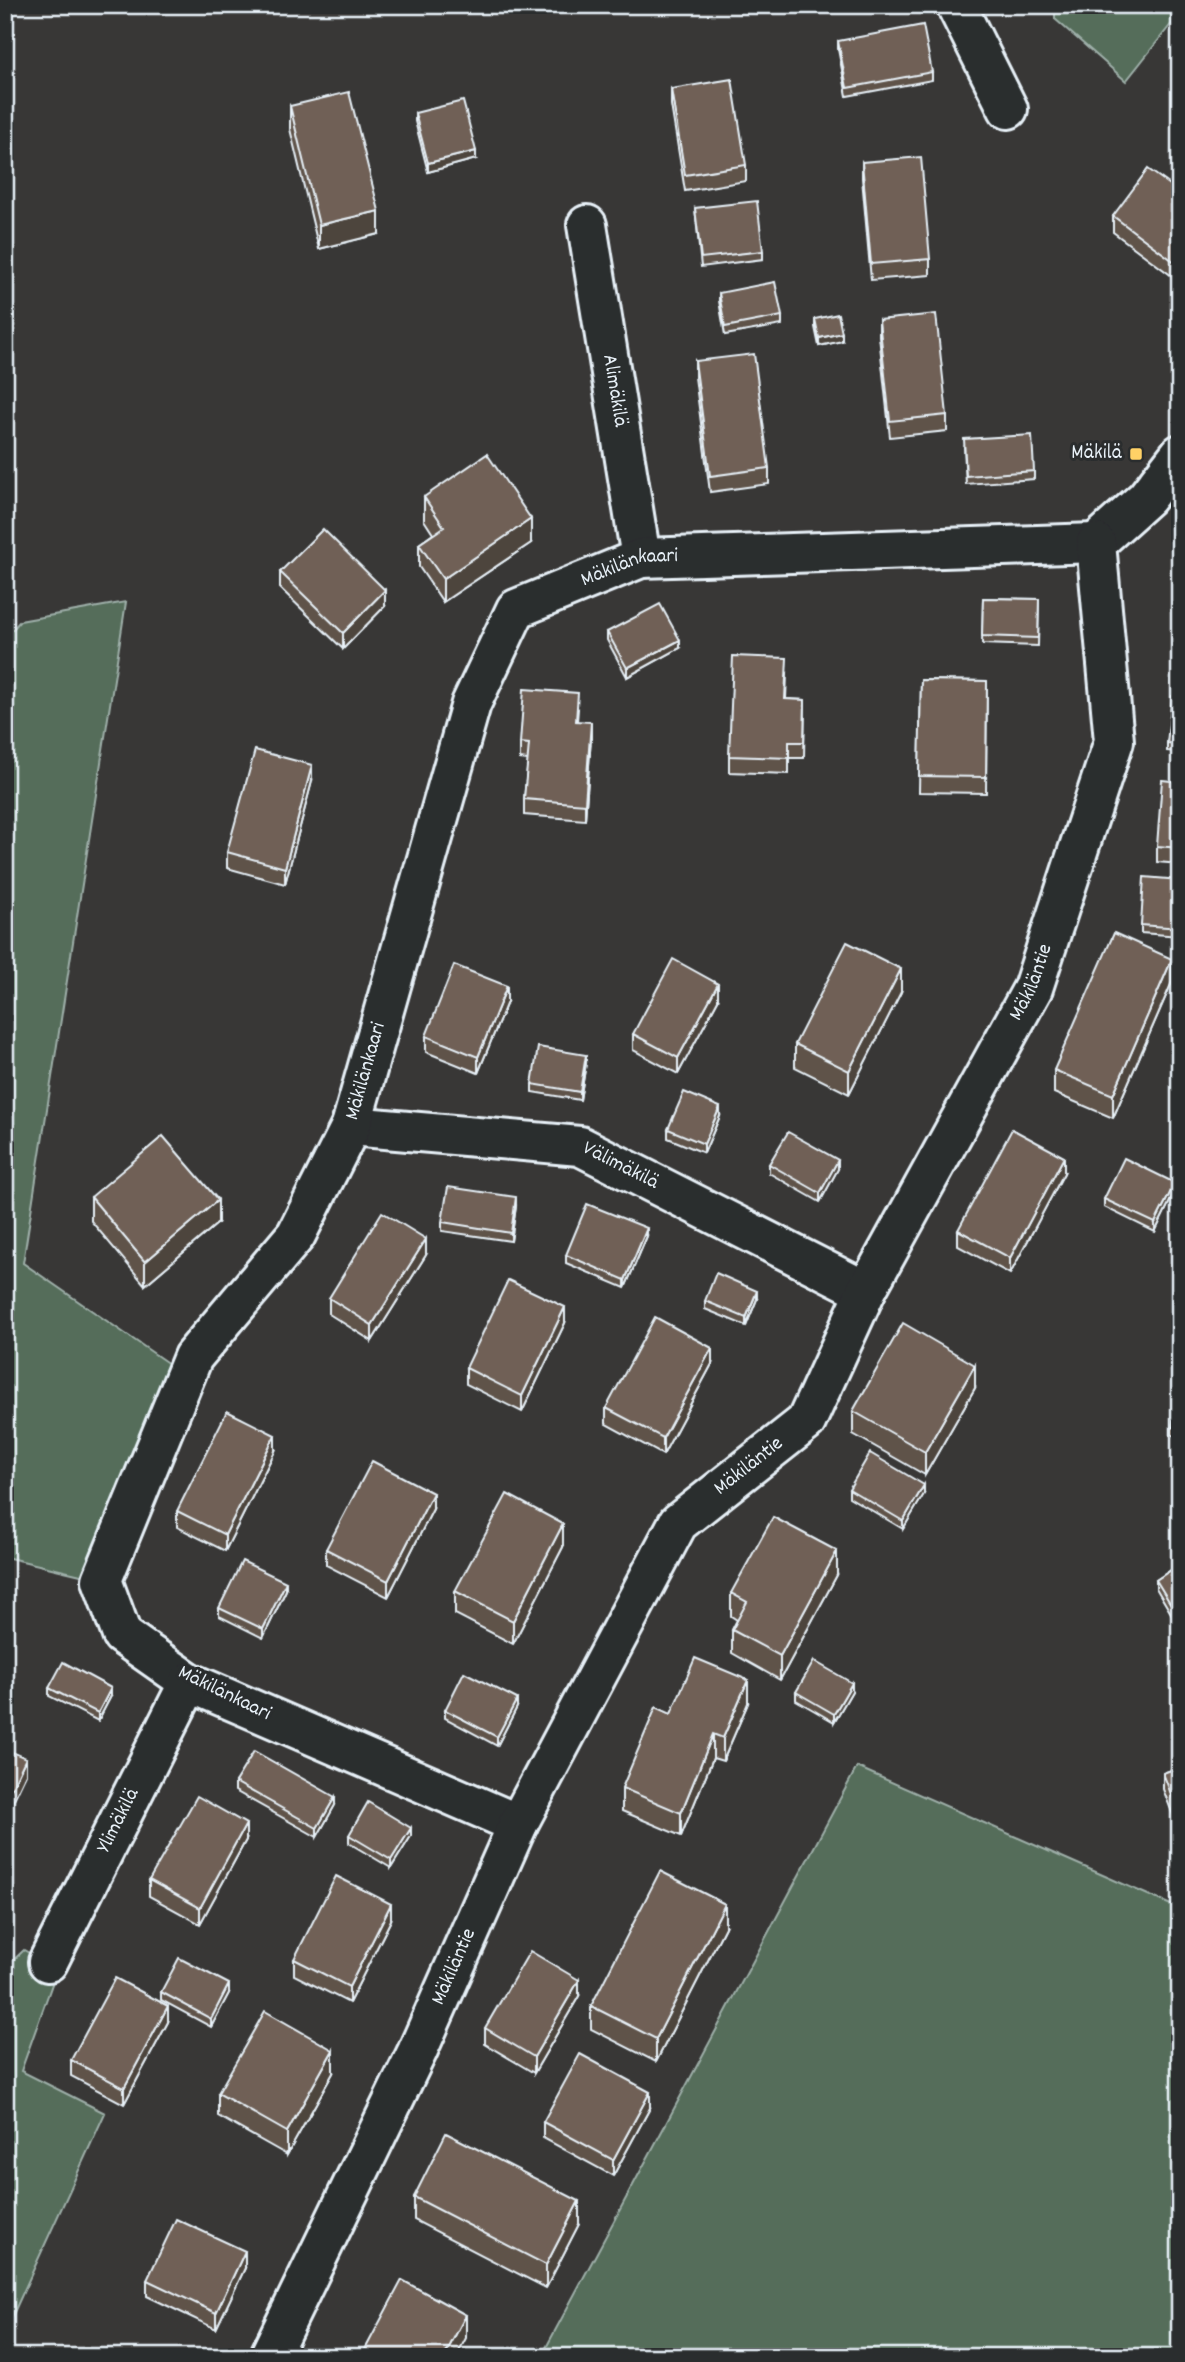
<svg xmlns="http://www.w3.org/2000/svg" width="1185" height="2362" font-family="Dekko,sans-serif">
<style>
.green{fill:#556d5a;stroke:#9eafa9;stroke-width:2}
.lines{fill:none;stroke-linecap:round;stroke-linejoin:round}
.minor-casing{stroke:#e8f1f8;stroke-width:44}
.minor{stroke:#2a2d2e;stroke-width:38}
.wall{fill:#5f534a;stroke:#e8f1f8;stroke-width:2}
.shaded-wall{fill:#4e443c;stroke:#e8f1f8;stroke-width:2}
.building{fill:#6f6156;stroke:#e8f1f8;stroke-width:2}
.poi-dot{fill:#ffd166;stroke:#2a2d2e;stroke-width:2.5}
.labels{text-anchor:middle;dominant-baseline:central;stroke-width:6;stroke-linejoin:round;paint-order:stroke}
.street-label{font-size:21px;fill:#e8f1f8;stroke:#2a2d2e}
.poi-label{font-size:21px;fill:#e8f1f8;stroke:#2a2d2e;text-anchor:end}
</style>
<rect width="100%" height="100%" fill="#383736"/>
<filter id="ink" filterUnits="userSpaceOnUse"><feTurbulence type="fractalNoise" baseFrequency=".0143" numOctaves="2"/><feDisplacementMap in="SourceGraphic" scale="14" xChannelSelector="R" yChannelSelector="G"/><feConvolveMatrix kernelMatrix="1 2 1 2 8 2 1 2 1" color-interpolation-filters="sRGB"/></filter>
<g filter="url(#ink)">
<g class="green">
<polygon points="1055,5 1180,5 1180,13 1126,81 1055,19"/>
<polygon points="126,602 23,1263 185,1375 102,1580 5,1557 5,638 20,621"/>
<polygon points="857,1767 1180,1909 1180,2357 541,2357"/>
<polygon points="24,1950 57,1970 21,2071 105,2113 5,2332 5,1968"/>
</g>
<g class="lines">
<g class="minor-casing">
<g id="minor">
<polyline points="956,5 1008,109"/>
<path id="s1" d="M587 225 641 558"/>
<polyline points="1096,543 1146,498 1180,454"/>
<path id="s2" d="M351 1126 580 1146 866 1291"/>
<path id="s3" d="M518 1824 189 1682 122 1635 102 1580 193 1357 296 1235 351 1126 471 704 516 609 641 558 1096 543"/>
<path id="s4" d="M48 1962 189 1682"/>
<path id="s5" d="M269 2357 417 2052 518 1824 678 1523 806 1422 866 1291 1033 988 1114 741 1096 543"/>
</g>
</g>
<use href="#minor" class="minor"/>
</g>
<g class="wall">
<polygon points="838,41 932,72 932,80 847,96 838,49"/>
<polygon points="671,89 746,165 746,181 685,191 671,105"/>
<polygon points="290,106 379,234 319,249 290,129"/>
<polygon points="415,113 476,159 428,172 415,121"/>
<polygon points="862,162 930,259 930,275 871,280 862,178"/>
<polygon points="1180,192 1180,282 1113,232 1113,216"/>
<polygon points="695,208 763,251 763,259 701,267"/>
<polygon points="719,293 782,316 782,325 725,335 719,301"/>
<polygon points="815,319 842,341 819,346 815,327"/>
<polygon points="879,320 947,415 947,431 890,437 879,336"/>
<polygon points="695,361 769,468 769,484 710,492 695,377"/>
<polygon points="964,447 1034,471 1034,479 966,484"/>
<polygon points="424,497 531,543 443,602 419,567 419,544 433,534 424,520"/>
<polygon points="280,572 385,606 343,649 280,588"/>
<polygon points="983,598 1039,599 1038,646 982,644"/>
<polygon points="607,632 680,648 627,677 607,640"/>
<polygon points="787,674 786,699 805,700 804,758 789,758 789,774 729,772 729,756"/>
<polygon points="921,680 987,681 986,793 919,792"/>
<polygon points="1180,697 1180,752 1167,751 1167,743"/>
<polygon points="578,709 577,721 591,738 585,820 524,815 524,799 528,760 520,759 520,743"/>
<polygon points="312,781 285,884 227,868 227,852"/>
<polygon points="1180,782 1180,864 1157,862 1157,846"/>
<polygon points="1180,880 1180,936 1141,933 1141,925"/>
<polygon points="1172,982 1113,1118 1054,1093 1054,1070"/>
<polygon points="901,992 849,1094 795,1067 795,1044"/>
<polygon points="718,1000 678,1074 633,1050 633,1034"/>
<polygon points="507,1002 478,1073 426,1052 426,1036"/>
<polygon points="586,1063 580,1100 532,1092 532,1084"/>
<polygon points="720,1116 704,1153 668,1138 668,1129"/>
<polygon points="769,1164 838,1169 820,1202 769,1173"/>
<polygon points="1064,1173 1010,1274 958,1246 958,1230"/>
<polygon points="1175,1191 1155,1232 1104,1207 1104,1199"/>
<polygon points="91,1197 218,1223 145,1285 91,1221"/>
<polygon points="516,1206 511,1241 442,1231 442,1222"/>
<polygon points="647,1236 625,1288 566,1263 566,1255"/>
<polygon points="426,1255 372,1341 329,1314 329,1298"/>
<polygon points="757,1299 746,1326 705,1309 705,1301"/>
<polygon points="565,1323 522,1412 466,1384 466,1368"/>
<polygon points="712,1364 663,1455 606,1424 606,1408"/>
<polygon points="975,1388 925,1475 853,1434 853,1411"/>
<polygon points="1180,1391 1180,1437 1172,1435 1172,1427"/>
<polygon points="275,1451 225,1551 177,1527 177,1511"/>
<polygon points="849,1489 924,1494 903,1529 849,1497"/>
<polygon points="433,1509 388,1597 326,1565 326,1549"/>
<polygon points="563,1547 513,1644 455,1614 455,1591"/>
<polygon points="1180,1564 1175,1620 1156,1588 1156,1580"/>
<polygon points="837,1575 780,1680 732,1653 732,1630 737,1620 731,1616 731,1593"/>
<polygon points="286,1590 263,1638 219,1616 219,1608"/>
<polygon points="49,1688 111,1696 98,1721 49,1696"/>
<polygon points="852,1691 834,1722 796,1700 796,1692"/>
<polygon points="748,1703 723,1761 713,1758 681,1836 622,1811 622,1788 671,1714"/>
<polygon points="517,1707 497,1746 445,1718 445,1710"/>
<polygon points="1180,1767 1178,1828 1163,1789 1163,1773"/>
<polygon points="235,1782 335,1805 317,1837 235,1791"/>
<polygon points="349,1835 411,1836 391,1868 349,1843"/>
<polygon points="246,1840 200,1924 149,1896 149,1880"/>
<polygon points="391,1920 349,2003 294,1975 294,1959"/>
<polygon points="725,1927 656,2062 591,2029 591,2006"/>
<polygon points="161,1992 229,1993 211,2027 161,2000"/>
<polygon points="579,1996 534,2073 485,2044 485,2028"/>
<polygon points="168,2022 124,2104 71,2076 71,2060"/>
<polygon points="333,2073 287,2155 218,2116 218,2093"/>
<polygon points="650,2108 613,2176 543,2138 543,2122"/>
<polygon points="414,2197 579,2224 546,2288 414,2220"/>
<polygon points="245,2268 216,2329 147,2296 147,2280"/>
</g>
<g class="shaded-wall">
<polygon points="476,151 476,159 428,172 428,163"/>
<polygon points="379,211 379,234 319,249 319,225"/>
<polygon points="842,333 842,341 819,346 819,338"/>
<polygon points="531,519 531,543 443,602 443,579"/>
<polygon points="385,590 385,606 343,649 343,633"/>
<polygon points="680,640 680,648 627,677 627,668"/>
<polygon points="591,722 591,738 585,820 585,804"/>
<polygon points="312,765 312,781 285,884 285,868"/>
<polygon points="1172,959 1172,982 1113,1118 1113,1095"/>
<polygon points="901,969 901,992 849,1094 849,1071"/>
<polygon points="718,984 718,1000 678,1074 678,1058"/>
<polygon points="507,986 507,1002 478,1073 478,1057"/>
<polygon points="586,1055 586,1063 580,1100 580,1092"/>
<polygon points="720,1107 720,1116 704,1153 704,1144"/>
<polygon points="1064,1157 1064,1173 1010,1274 1010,1258"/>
<polygon points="838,1160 838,1169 820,1202 820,1193"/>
<polygon points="1175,1183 1175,1191 1155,1232 1155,1223"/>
<polygon points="516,1197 516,1206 511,1241 511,1233"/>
<polygon points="218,1200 218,1223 145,1285 145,1262"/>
<polygon points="647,1228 647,1236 625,1288 625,1280"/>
<polygon points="426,1239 426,1255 372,1341 372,1325"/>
<polygon points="757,1291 757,1299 746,1326 746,1318"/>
<polygon points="565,1307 565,1323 522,1412 522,1396"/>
<polygon points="712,1348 712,1364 663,1455 663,1438"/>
<polygon points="975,1365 975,1388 925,1475 925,1452"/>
<polygon points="275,1435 275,1451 225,1551 225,1535"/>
<polygon points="924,1485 924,1494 903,1529 903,1521"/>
<polygon points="433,1493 433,1509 388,1597 388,1581"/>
<polygon points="563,1524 563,1547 513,1644 513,1621"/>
<polygon points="837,1551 837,1575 780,1680 780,1656"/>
<polygon points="286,1582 286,1590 263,1638 263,1629"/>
<polygon points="1180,1609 1180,1617 1175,1620 1175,1611"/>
<polygon points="748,1680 748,1703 723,1761 723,1738"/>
<polygon points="852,1683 852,1691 834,1722 834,1714"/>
<polygon points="111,1688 111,1696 98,1721 98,1713"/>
<polygon points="517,1699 517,1707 497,1746 497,1737"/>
<polygon points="713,1734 713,1758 681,1836 681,1813"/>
<polygon points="26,1758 26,1774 5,1818 5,1802"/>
<polygon points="335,1797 335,1805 317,1837 317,1828"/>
<rect x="1178" y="1812" width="2" height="16"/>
<polygon points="246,1824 246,1840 200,1924 200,1908"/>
<polygon points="411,1828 411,1836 391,1868 391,1860"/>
<polygon points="10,1850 10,1859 5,1870 5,1862"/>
<polygon points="391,1904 391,1920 349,2003 349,1987"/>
<polygon points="725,1904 725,1927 656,2062 656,2039"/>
<polygon points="579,1980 579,1996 534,2073 534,2057"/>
<polygon points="229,1984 229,1993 211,2027 211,2019"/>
<polygon points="168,2006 168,2022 124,2104 124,2088"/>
<polygon points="333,2050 333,2073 287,2155 287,2132"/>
<polygon points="650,2092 650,2108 613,2176 613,2160"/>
<polygon points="579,2201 579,2224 546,2288 546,2265"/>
<polygon points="245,2251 245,2268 216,2329 216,2313"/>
<polygon points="466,2315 466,2338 456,2357 444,2357"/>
</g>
<g class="building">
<polygon points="923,25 932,72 847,88 838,41"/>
<polygon points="732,79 746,165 685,175 671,89"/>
<polygon points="349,92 379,211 319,225 290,106"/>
<polygon points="463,101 476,151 428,163 415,113"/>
<polygon points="921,157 930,259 871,264 862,162"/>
<polygon points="1148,169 1180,192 1180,266 1113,216"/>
<polygon points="757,201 763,251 701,258 695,208"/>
<polygon points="775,282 782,316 725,327 719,293"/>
<polygon points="838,314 842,333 819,338 815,319"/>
<polygon points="936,314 947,415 890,421 879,320"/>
<polygon points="754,354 769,468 710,476 695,361"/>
<polygon points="1032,435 1034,471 966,476 964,439"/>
<polygon points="487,454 531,519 443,579 419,544 444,527 424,497"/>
<polygon points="323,529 385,590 343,633 280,572"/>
<polygon points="983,598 1039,599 1038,638 982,636"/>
<polygon points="660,604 680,640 627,668 607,632"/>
<polygon points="733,656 787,658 785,699 805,700 804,742 789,742 789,758 729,756"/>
<polygon points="921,680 987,681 986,777 919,776"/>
<polygon points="524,689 578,693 576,721 591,722 585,804 524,799 529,744 520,743"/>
<polygon points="1172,696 1180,697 1180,744 1167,743"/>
<polygon points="255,750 312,765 285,868 227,852"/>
<polygon points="1162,780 1180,782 1180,848 1157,846"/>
<polygon points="1144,877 1180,880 1180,928 1141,925"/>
<polygon points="1114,933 1172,959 1113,1095 1054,1070"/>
<polygon points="847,942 901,969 849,1071 795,1044"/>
<polygon points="673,959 718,984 678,1058 633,1034"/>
<polygon points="454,965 507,986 478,1057 426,1036"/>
<polygon points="538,1047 586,1055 580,1092 532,1084"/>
<polygon points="684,1092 720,1107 704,1144 668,1129"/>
<polygon points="1012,1129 1064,1157 1010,1258 958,1230"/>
<polygon points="788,1132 838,1160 820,1193 769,1164"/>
<polygon points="163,1136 218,1200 145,1262 91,1197"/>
<polygon points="1124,1158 1175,1183 1155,1223 1104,1199"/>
<polygon points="448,1187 516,1197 511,1233 442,1222"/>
<polygon points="587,1204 647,1228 625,1280 566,1255"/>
<polygon points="382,1212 426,1239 372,1325 329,1298"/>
<polygon points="716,1273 757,1291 746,1318 705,1301"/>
<polygon points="508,1280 565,1307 522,1396 466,1368"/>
<polygon points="655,1317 712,1348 663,1438 606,1408"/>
<polygon points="903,1323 975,1365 925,1452 853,1411"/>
<polygon points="1178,1390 1180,1391 1180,1429 1172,1427"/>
<polygon points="227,1411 275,1435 225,1535 177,1511"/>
<polygon points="870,1453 924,1485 903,1521 849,1489"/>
<polygon points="372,1461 433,1493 388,1581 326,1549"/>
<polygon points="507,1494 563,1524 513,1621 455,1591"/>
<polygon points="773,1517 837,1551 780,1656 732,1630 747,1602 731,1593"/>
<polygon points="242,1561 286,1582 263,1629 219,1608"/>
<polygon points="1180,1564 1180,1609 1175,1611 1156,1580"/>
<polygon points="695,1658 748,1680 723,1738 713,1734 681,1813 622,1788 656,1707 671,1714"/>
<polygon points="814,1661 852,1683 834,1714 796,1692"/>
<polygon points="63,1662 111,1688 98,1713 49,1688"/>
<polygon points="464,1672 517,1699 497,1737 445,1710"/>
<polygon points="5,1749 26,1758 5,1802"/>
<polygon points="254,1751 335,1797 317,1828 235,1782"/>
<polygon points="1180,1767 1180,1812 1178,1812 1163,1773"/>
<polygon points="197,1796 246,1824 200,1908 149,1880"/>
<polygon points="368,1802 411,1828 391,1860 349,1835"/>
<polygon points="5,1848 10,1850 5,1862"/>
<polygon points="660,1871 725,1904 656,2039 591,2006"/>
<polygon points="336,1876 391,1904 349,1987 294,1959"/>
<polygon points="530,1951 579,1980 534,2057 485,2028"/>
<polygon points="179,1958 229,1984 211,2019 161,1992"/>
<polygon points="115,1978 168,2006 124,2088 71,2060"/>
<polygon points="265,2011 333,2050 287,2132 218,2093"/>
<polygon points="580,2054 650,2092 613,2160 543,2122"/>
<polygon points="446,2133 579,2201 546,2265 414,2197"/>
<polygon points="176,2219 245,2251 216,2313 147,2280"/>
<polygon points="402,2280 466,2315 444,2357 361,2357"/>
</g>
</g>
<rect class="poi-dot" x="1129" y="447" width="14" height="14" rx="3.5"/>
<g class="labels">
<g class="street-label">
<text stroke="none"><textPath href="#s1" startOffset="168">Alimäkilä</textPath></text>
<text stroke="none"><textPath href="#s3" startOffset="1687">Mäkilänkaari</textPath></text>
<text stroke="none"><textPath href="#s5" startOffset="1587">Mäkiläntie</textPath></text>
<text stroke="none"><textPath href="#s3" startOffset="1078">Mäkilänkaari</textPath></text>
<text stroke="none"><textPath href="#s2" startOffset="275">Välimäkilä</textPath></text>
<text stroke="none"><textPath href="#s5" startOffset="1020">Mäkiläntie</textPath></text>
<text transform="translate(224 1694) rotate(26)">Mäkilänkaari</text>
<text stroke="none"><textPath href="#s4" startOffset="158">Ylimäkilä</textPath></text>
<text stroke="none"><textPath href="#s5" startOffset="432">Mäkiläntie</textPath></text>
</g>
<g class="poi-label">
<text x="1122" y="454">Mäkilä</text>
</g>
</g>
<rect width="1185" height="2362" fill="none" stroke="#2a2d2e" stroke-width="28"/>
<rect x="14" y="14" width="1157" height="2334" fill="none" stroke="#e8f1f8" stroke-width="2.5" filter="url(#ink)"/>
</svg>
